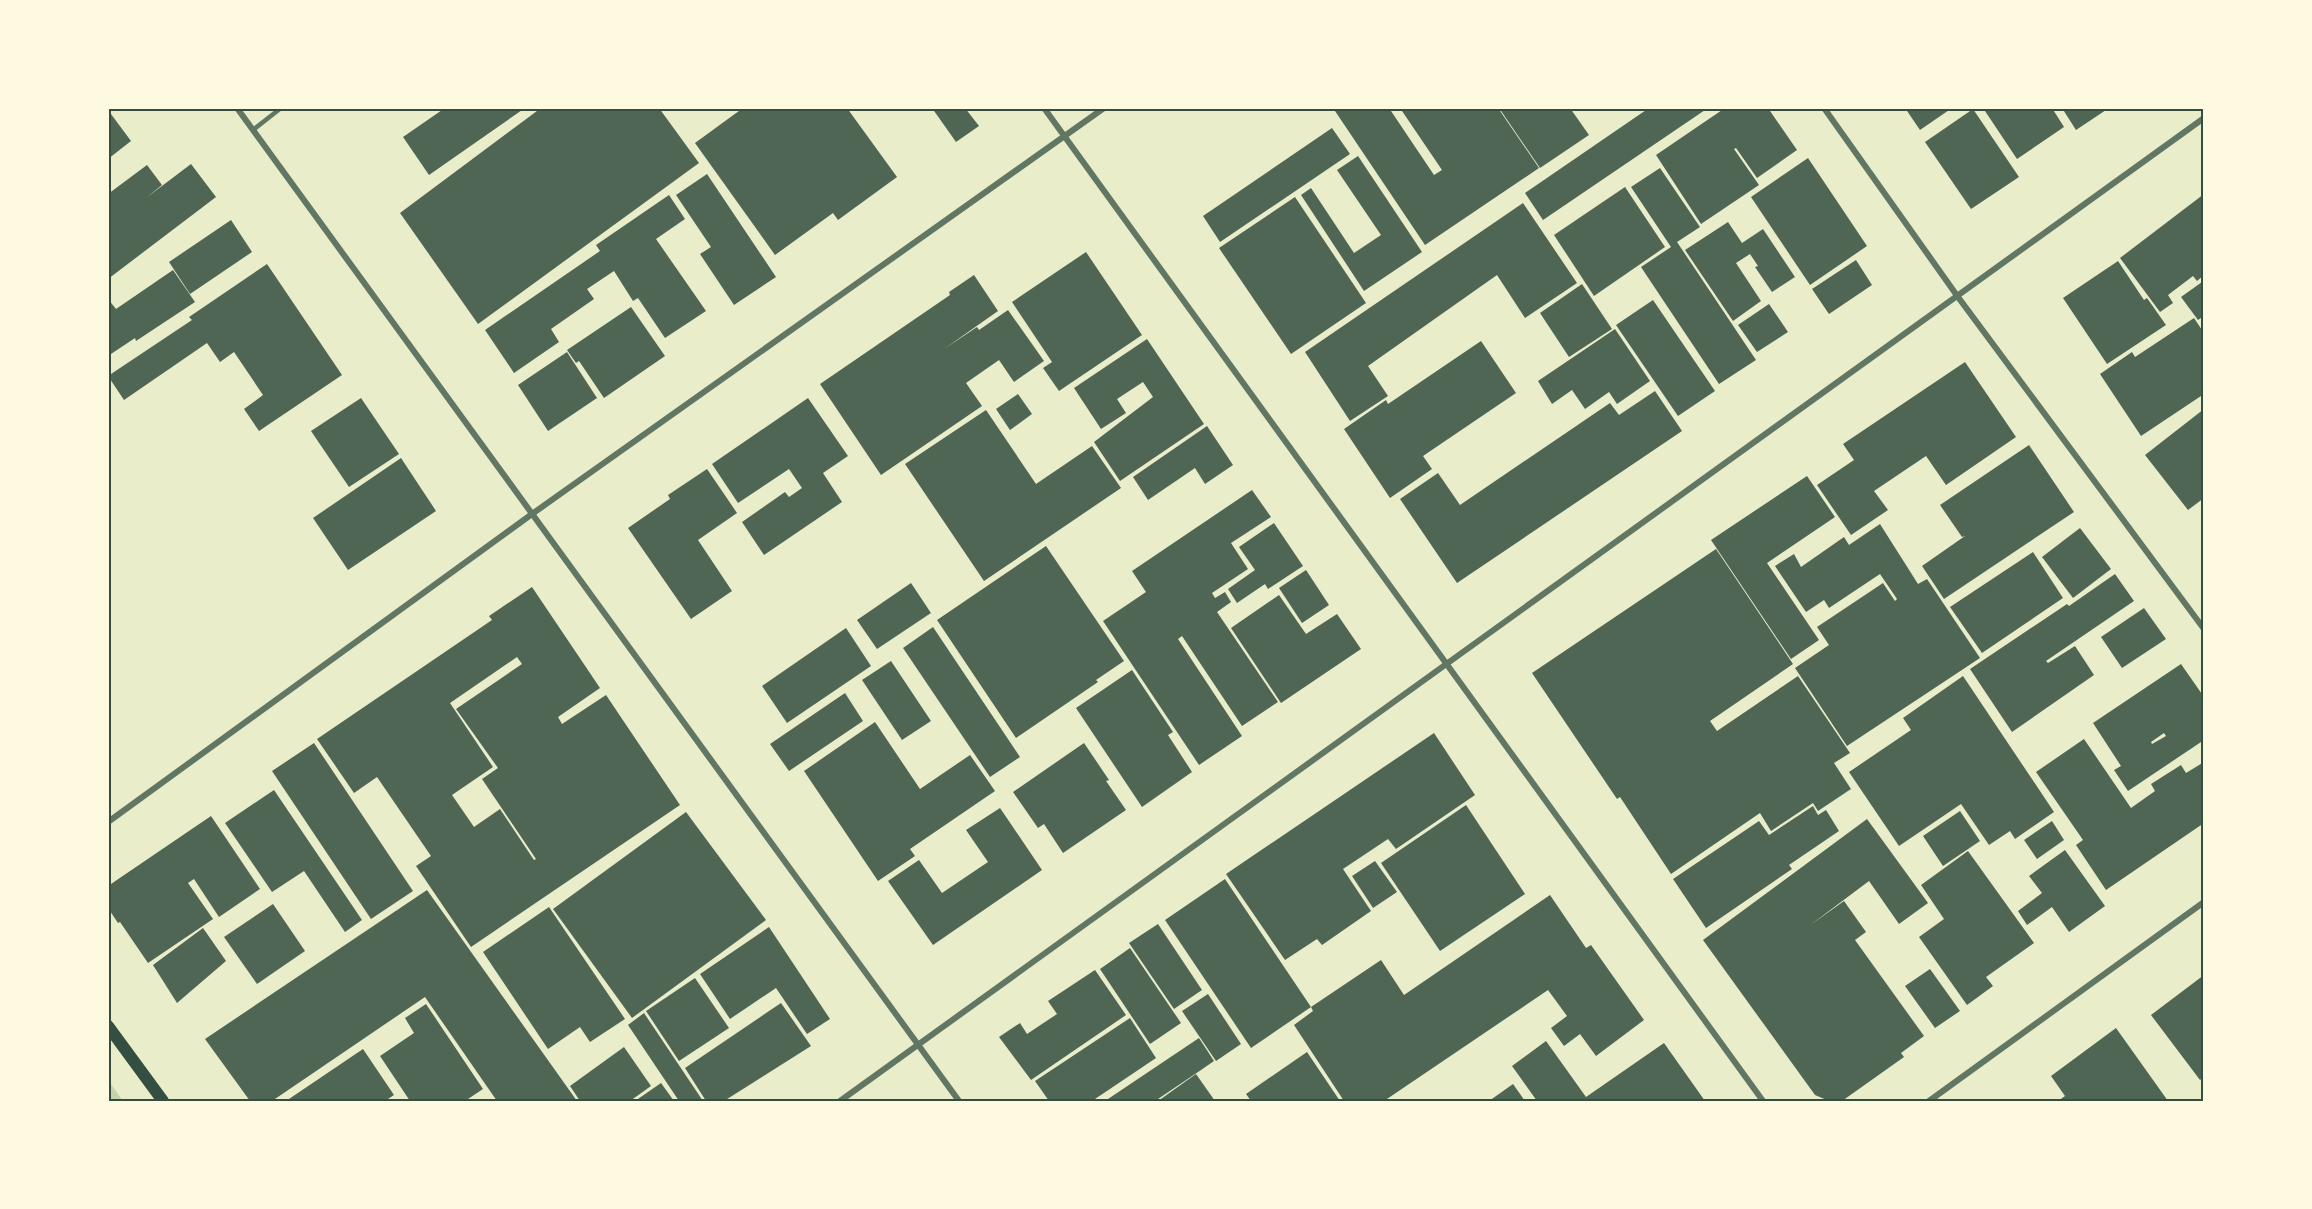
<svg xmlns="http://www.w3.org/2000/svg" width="2312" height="1209" font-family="'Fira Sans',sans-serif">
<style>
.green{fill:#cad2ad}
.building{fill:#4f6655;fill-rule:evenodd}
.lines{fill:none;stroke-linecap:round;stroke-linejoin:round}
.service{stroke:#617663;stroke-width:4.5}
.minor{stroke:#617663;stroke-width:6}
.secondary{stroke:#344e41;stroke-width:12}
.neatline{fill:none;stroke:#344e41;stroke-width:2}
</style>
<rect width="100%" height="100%" fill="#e9edc9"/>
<polygon class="green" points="108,1080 123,1101 108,1101"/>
<g class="building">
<polygon points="445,108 525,108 429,175 403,137"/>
<polygon points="541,108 659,108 699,163 478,324 400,213"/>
<polygon points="743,108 847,108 897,177 838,220 833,213 775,255 695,143"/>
<polygon points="932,108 965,108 979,126 956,142"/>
<polygon points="1333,108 1389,108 1434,175 1442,170 1400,108 1498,108 1539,168 1425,245"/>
<polygon points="1499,108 1570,108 1589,135 1540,168"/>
<polygon points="1649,108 1708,108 1543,220 1525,193"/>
<polygon points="1725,108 1768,108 1797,150 1757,178 1736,148 1734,149 1759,185 1701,224 1656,155"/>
<polygon points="1905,108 1952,108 1920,130"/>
<polygon points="1983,108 2052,108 2064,127 2017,159"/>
<polygon points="2062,108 2109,108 2076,130"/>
<polygon points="1973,109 2019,177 1971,209 1925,142"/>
<polygon points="108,110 131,141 108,159"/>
<polygon points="1332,128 1350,154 1220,242 1203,216"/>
<polygon points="1358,156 1422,252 1364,291 1301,195 1311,188 1354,253 1381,235 1337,170"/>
<polygon points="1808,158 1867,246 1810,285 1751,197"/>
<polygon points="191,164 216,197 108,279 108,194 147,165 162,185 146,198"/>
<polygon points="1660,168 1700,227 1677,242 1756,360 1719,384 1641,267 1671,247 1631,187"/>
<polygon points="707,174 776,277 734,305 700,254 711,247 676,195"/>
<polygon points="1625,187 1665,247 1594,296 1554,235"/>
<polygon points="2204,194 2204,275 2197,281 2193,276 2168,295 2173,303 2160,312 2120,258"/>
<polygon points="669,195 685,219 656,239 706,311 665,338 638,298 633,301 614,271 587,289 594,299 551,329 559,342 514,373 485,330 600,251 596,245"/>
<polygon points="1295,197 1366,303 1291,354 1219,248"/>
<polygon points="1523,203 1577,283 1525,318 1497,275 1368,366 1388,396 1350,421 1305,352"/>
<polygon points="231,220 252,252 190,294 169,262"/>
<polygon points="1728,222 1742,243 1763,229 1795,277 1772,292 1755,267 1758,266 1750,254 1736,263 1761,301 1733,321 1685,250"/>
<polygon points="1086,252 1142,335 1059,391 1043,368 1052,362 1012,302"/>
<polygon points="1856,260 1872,285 1829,314 1812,289"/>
<polygon points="2118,261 2144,300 2147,298 2166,325 2107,364 2063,298"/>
<polygon points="267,264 342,375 259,431 244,409 263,395 234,352 220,362 207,343 124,400 108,376 192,320 189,317"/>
<polygon points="173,270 195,302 136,341 135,338 108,356 108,299 116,309"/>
<polygon points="974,275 998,311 944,349 977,327 979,330 1008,310 1044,361 1014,382 999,360 966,383 982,406 881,475 820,384 950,295 949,292"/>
<polygon points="2202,282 2204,285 2204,316 2198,320 2181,297"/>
<polygon points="1582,284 1612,329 1569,357 1540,313"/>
<polygon points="1653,300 1715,391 1678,416 1616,325"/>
<polygon points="1769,304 1788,332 1757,352 1738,325"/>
<polygon points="631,307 665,356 604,398 579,361 576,363 567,350"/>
<polygon points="2194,318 2204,333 2204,394 2141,436 2100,374 2132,352 2135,357"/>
<polygon points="1615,329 1650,381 1617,404 1609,392 1585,409 1572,390 1552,404 1538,381"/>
<polygon points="1147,339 1204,424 1120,481 1094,442 1153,397 1143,382 1117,399 1126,413 1101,429 1074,388"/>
<polygon points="1481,341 1516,393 1423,456 1432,469 1390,498 1344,429 1386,400 1388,404"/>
<polygon points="567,352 597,398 548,431 518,385"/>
<polygon points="1965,362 2016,437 1946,485 1926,456 1874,491 1888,510 1851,535 1817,485 1854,460 1843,444"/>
<polygon points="1655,391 1682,431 1457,583 1400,499 1438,473 1460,505 1610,403 1619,415"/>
<polygon points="1018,394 1032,414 1010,430 996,409"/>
<polygon points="361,398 399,454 349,487 311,431"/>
<polygon points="808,398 848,456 823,473 842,502 764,555 742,522 785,492 789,497 802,488 789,469 738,503 712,464"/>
<polygon points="2204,409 2204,498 2188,510 2145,455"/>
<polygon points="986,410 1036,484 1092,446 1121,488 984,581 905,464"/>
<polygon points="1207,426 1233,465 1205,484 1195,468 1148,500 1133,477"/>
<polygon points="2029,445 2074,512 1944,599 1922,566 1965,536 1962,537 1940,505"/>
<polygon points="401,458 436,511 348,570 313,518"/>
<polygon points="707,469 737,513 698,540 732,591 691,619 628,528 670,499 668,495"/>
<polygon points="1807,476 1835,517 1767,563 1819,640 1791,659 1711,540"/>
<polygon points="1252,490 1271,517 1231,543 1248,569 1212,593 1215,598 1225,592 1231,602 1217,612 1278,702 1242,726 1182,636 1178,639 1242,736 1199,765 1103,621 1146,592 1132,571"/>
<polygon points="1274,523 1303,566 1268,589 1265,584 1237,603 1228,589 1255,570 1239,547"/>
<polygon points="1880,524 1918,584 1927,579 1980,658 1847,746 1795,668 1829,645 1817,627 1883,583 1895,601 1897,599 1880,574 1829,608 1824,600 1806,612 1775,566 1794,554 1801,567 1844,537 1849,545"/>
<polygon points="2080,528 2111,569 2073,598 2042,557"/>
<polygon points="1046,546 1124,661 1096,680 1098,682 1016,738 937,620"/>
<polygon points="1716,549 1793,664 1710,721 1717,731 1798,676 1850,753 1834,763 1851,789 1818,811 1813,803 1771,831 1760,813 1671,874 1620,797 1617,799 1532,673"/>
<polygon points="2033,552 2063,598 1982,653 1950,607"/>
<polygon points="1306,570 1329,605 1302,623 1279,588"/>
<polygon points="2115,574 2134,601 2046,661 2048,663 2075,646 2094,675 2012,732 1970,669 2067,604 2069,606"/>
<polygon points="911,583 931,613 877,649 857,620"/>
<path d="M532 587 600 688 558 717 562 724 606 695 680 805 471 947 416 866 431 856 377 777 354 793 317 739 492 620 489 616ZM517 657 522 664 456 709 498 768 482 779 536 859 534 860 500 809 474 827 452 795 493 767 450 703Z"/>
<polygon points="1279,595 1306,634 1337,614 1361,649 1281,703 1231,628"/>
<polygon points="2144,608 2166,639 2122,668 2101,637"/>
<polygon points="933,627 1020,757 990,777 903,648"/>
<polygon points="846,628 871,666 787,723 762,686"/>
<polygon points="891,661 931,721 902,740 862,680"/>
<path d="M2181 664 2204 697V740L2128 791 2114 770 2121 766 2093 723ZM2164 733 2166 736 2152 744 2151 742Z"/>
<polygon points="1132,670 1173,732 1168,735 1192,772 1142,807 1076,708"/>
<polygon points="1963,676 2054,812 2015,839 2010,831 1989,845 1961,804 1899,846 1849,772 1911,730 1903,718"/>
<polygon points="845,693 863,721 789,771 770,744"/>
<polygon points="875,722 920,789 970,755 995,791 910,849 915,856 878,881 804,771"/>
<polygon points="1434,733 1475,795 1396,849 1388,839 1343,869 1371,911 1322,945 1317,939 1285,960 1226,874"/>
<polygon points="2084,739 2131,808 2155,791 2151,784 2181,765 2186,773 2204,762 2204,823 2106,890 2076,845 2083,840 2036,772"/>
<polygon points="314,743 413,891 371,919 272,771"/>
<polygon points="1084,743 1109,780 1106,781 1126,810 1063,853 1044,824 1038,828 1013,792"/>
<polygon points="274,790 362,920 345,932 304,871 272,892 225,823"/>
<polygon points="1466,805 1525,894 1440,951 1381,863"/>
<polygon points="1813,806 1818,815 1826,810 1839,831 1789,865 1792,869 1706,928 1673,879 1759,821 1769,835"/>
<polygon points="1000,808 1042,870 933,945 888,881 919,860 942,893 988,862 966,830"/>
<polygon points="1960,811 1980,841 1943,866 1923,836"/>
<polygon points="686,812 766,920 632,1018 553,909"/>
<polygon points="211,816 260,889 219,917 194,879 188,883 213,919 148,963 120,922 118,923 108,908 108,886"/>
<polygon points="1867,819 1928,903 1899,924 1869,881 1809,926 1844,901 1866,932 1855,940 1924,1036 1901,1053 1904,1057 1842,1101 1829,1101 1815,1095 1703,940"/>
<polygon points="2052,821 2064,840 2037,859 2024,840"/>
<polygon points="2065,850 2105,906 2069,932 2052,907 2027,925 2018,911 2042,893 2029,876"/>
<polygon points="1968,851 2034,943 1986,977 1993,986 1967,1005 1919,937 1944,919 1921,885"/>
<polygon points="1375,861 1397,892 1373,908 1352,876"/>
<polygon points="1225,879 1311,1007 1251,1048 1165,920"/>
<polygon points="427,890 577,1101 497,1101 425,997 272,1101 250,1101 205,1039"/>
<polygon points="1550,895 1586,948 1591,945 1644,1020 1596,1056 1580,1034 1564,1046 1551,1028 1567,1016 1548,990 1384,1101 1344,1101 1294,1025 1313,1011 1311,1007 1381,960 1404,995"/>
<polygon points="273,904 305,951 257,984 224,937"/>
<polygon points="549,907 625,1019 590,1042 580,1027 548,1049 483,952"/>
<polygon points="1158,924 1202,990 1174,1009 1129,943"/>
<polygon points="769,927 830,1019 807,1034 776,988 730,1019 700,974"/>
<polygon points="203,928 226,961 177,1003 153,965"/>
<polygon points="1130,948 1181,1023 1150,1044 1100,969"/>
<polygon points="1930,969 1960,1011 1935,1028 1905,986"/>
<polygon points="1095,970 1126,1015 1031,1080 999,1037 1020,1023 1027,1034 1057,1014 1048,1001"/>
<polygon points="2204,975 2204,1077 2200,1080 2151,1015"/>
<polygon points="695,978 729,1028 679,1061 646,1011"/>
<polygon points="1208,994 1241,1044 1216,1061 1182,1011"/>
<polygon points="781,1003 811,1046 724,1101 706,1101 685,1068"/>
<polygon points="426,1004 483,1089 465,1101 410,1101 380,1056 414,1033 405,1018"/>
<polygon points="644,1013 703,1101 679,1101 628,1025"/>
<polygon points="1130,1018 1156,1058 1092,1101 1049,1101 1035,1081"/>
<polygon points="2116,1028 2168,1101 2058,1101 2065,1096 2051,1076"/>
<polygon points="1199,1038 1214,1061 1201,1070 1155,1101 1105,1101"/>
<polygon points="1546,1041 1586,1097 1664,1043 1705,1101 1537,1101 1512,1066"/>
<polygon points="624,1047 651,1086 630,1101 580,1101 570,1086"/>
<polygon points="363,1049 394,1095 385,1101 286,1101"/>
<polygon points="1307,1052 1340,1101 1251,1101 1246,1094"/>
<polygon points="1196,1074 1215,1101 1158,1101"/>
<polygon points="661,1083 674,1101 635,1101"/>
<polygon points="1513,1084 1525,1101 1489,1101"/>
</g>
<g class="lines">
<polyline class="service" points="253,130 281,108"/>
<g class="minor">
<polyline points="237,108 959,1101"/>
<polyline points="1044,108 1763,1101"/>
<polyline points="1824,108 1958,297 2204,629"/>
<polyline points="108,822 532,514 1104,108"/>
<polyline points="840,1101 2204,118"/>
<polyline points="1929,1101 2204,902"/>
</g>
<polyline class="secondary" points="108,1026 163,1101"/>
</g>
<rect width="2312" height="1209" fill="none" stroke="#fefae0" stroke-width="219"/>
<rect x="110" y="110" width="2092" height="990" class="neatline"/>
</svg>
